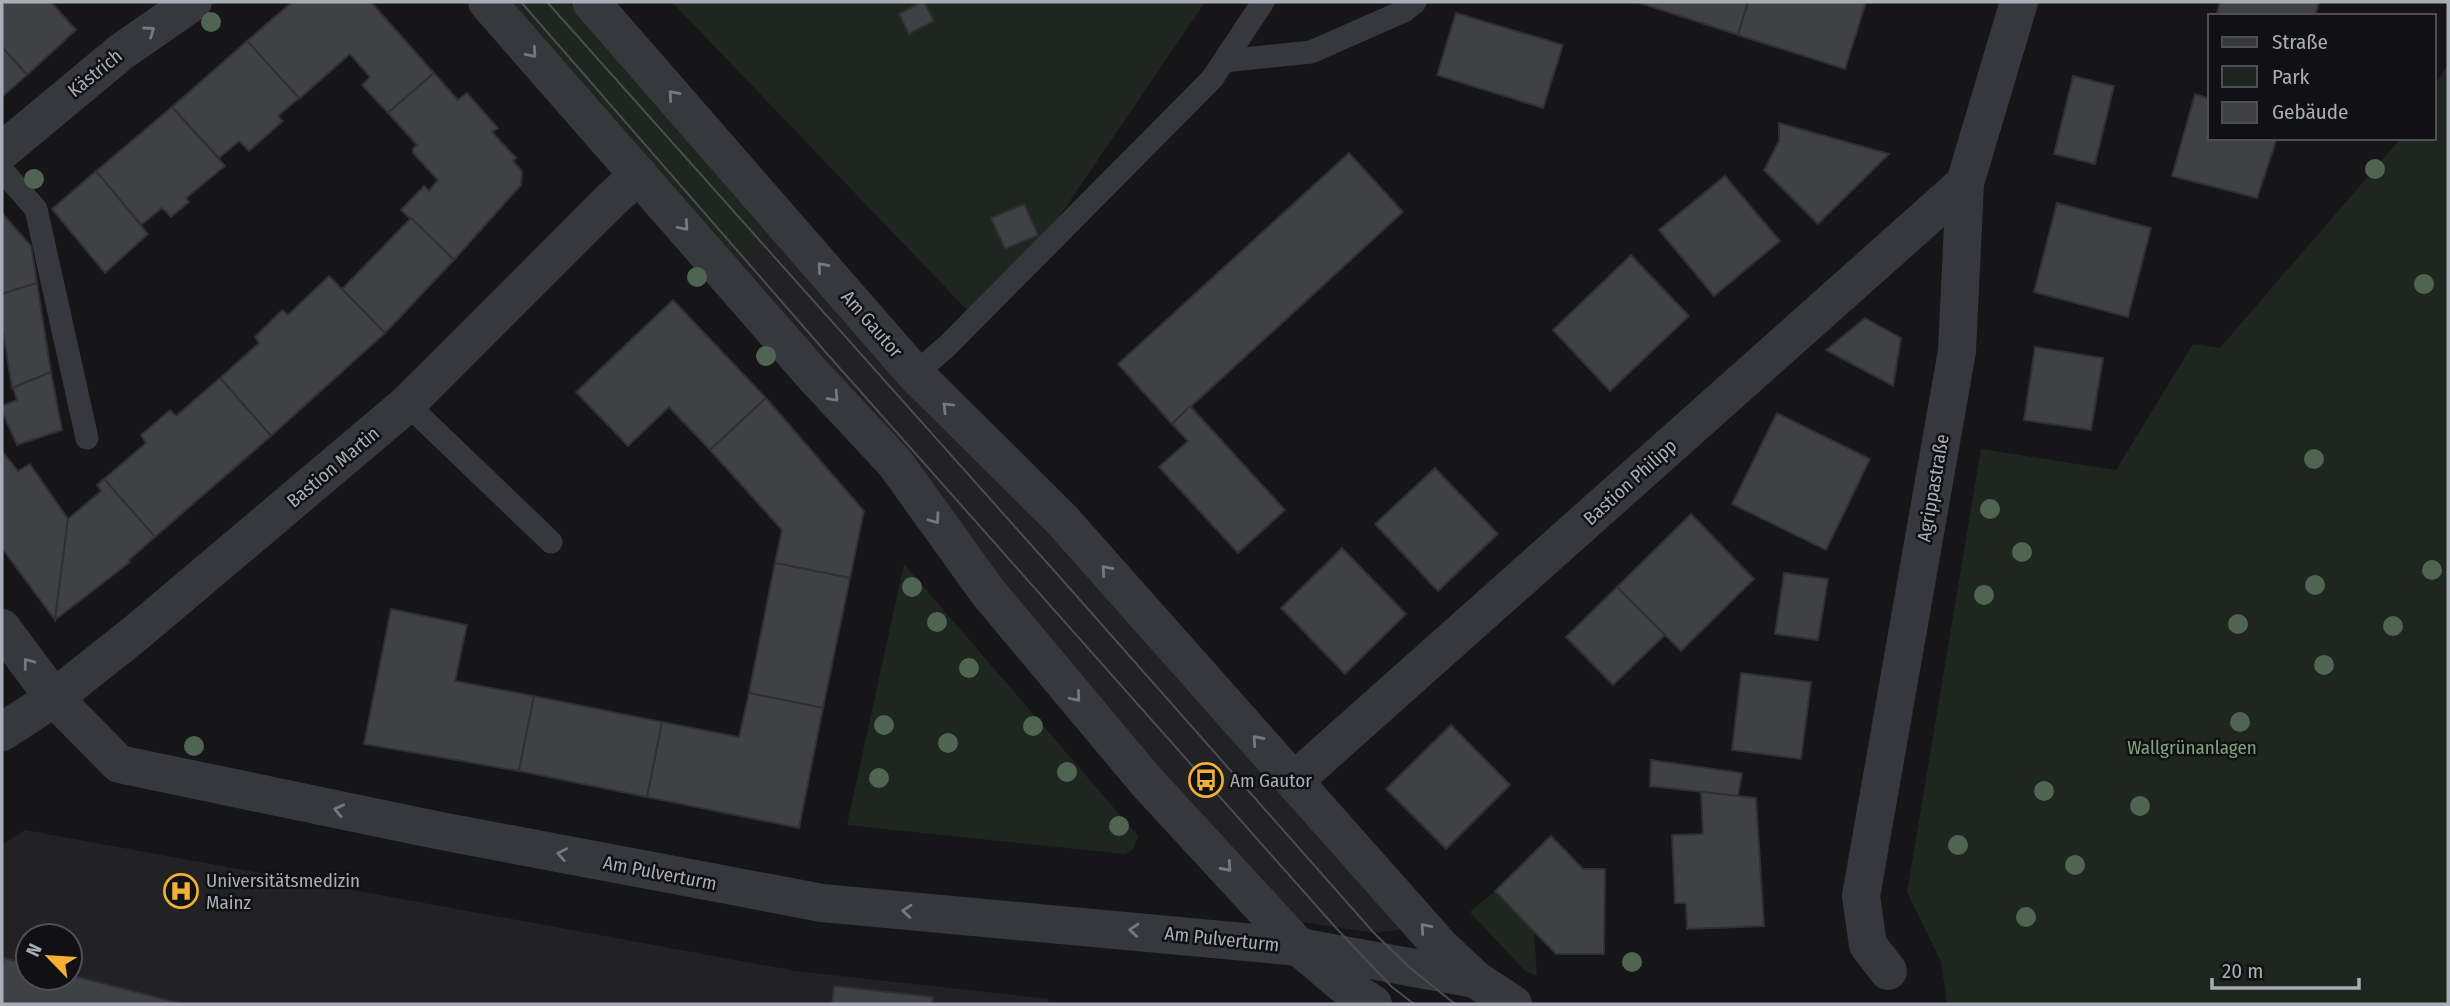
<svg xmlns="http://www.w3.org/2000/svg" width="2450" height="1006" font-family="'Fira Sans Condensed',sans-serif">
<style>
.built{fill:#222225;fill-rule:evenodd}
.green{fill:#1e261f}
.building{fill:#404145;stroke:#303034;stroke-width:2}
.lines{fill:none;stroke-linecap:round;stroke-linejoin:round}
.service{stroke:#37383d;stroke-width:23}
.minor{stroke:#37383d;stroke-width:38}
.tram{stroke:#4a4c52;stroke-width:2}
.tree{fill:#506452}
.oneway{stroke:#757881}
.labels{text-anchor:middle;dominant-baseline:central;stroke-width:5;stroke-linejoin:round;paint-order:stroke}
.street-label{font-size:19px;fill:#a8adb8;stroke:#111113}
.park-label{font-size:19px;fill:#7fa381;stroke:#111113}
.poi-label{font-size:19px;fill:#a8adb8;stroke:#111113;text-anchor:start}
</style>
<rect width="100%" height="100%" fill="#161618"/>
<g class="built">
<polygon points="568,2 772,231 1048,521 1405,929 1374,933 1297,921 1206,827 740,264"/>
<path d="M25 830 796 971 1049 999 1048 1004H2V845ZM28 936H70V978H28Z"/>
</g>
<g class="green">
<polygon points="504,2 568,2 772,231 740,264"/>
<polygon points="672,2 1205,2 1057,220 967,310"/>
<polygon points="2448,64 2448,1004 1947,1004 1941,962 1907,892 1981,449 2116,470 2193,344 2220,348 2401,138 2434,138 2434,86"/>
<path d="M904 564 1138 836C1135 846 1134 851 1124 854L847 825Z"/>
<polygon points="1495,891 1534,931 1537,976 1525,971 1470,912"/>
</g>
<g class="building">
<polygon points="4,2 51,2 76,30 27,75 2,47 2,4"/>
<polygon points="292,2 371,2 434,73 388,113 362,85 370,77 350,54 299,99 247,41"/>
<polygon points="922,2 924,2 934,21 909,34 899,14"/>
<polygon points="1637,2 1748,2 1738,35"/>
<polygon points="1748,2 1866,2 1845,69 1738,35"/>
<polygon points="2220,2 2319,2 2315,16 2216,16"/>
<polygon points="1456,13 1563,45 1543,108 1437,75"/>
<polygon points="247,41 299,98 278,116 283,121 249,151 239,141 219,158 172,107"/>
<polygon points="2,47 27,75 2,97"/>
<polygon points="434,73 458,100 467,93 498,128 492,132 516,158 513,161 522,171 521,185 454,260 401,210 424,186 429,191 438,180 413,153 413,149 417,145 388,113"/>
<polygon points="2073,76 2114,86 2095,164 2054,154"/>
<polygon points="2195,94 2210,99 2210,138 2277,138 2257,198 2172,176"/>
<polygon points="172,107 225,166 186,198 189,202 171,217 162,208 141,225 96,171"/>
<polygon points="1779,123 1889,154 1818,224 1764,170 1779,141"/>
<polygon points="1349,153 1403,212 1172,424 1118,364"/>
<polygon points="96,171 148,234 105,273 52,209"/>
<polygon points="1725,176 1780,241 1714,296 1659,230"/>
<polygon points="2057,203 2151,228 2128,317 2034,292"/>
<polygon points="1024,204 1038,235 1005,249 991,218"/>
<polygon points="2,213 31,246 37,283 2,294"/>
<polygon points="411,218 454,260 385,333 342,289"/>
<polygon points="1631,255 1689,316 1610,391 1553,330"/>
<polygon points="329,276 385,333 271,436 220,378 259,343 255,337 282,310 288,315"/>
<polygon points="37,283 51,372 12,388 2,325 2,294"/>
<polygon points="673,300 766,398 710,450 669,407 628,446 576,392"/>
<polygon points="1865,318 1901,338 1893,386 1826,350"/>
<polygon points="2035,347 2103,358 2091,430 2024,420"/>
<polygon points="51,372 62,430 17,445 2,411 2,406 17,400 13,388"/>
<polygon points="220,378 271,436 155,537 104,479 146,443 141,435 170,410 176,416"/>
<polygon points="766,398 864,511 850,578 775,563 782,530 710,450"/>
<polygon points="1190,406 1285,510 1238,553 1159,467 1188,441 1172,424"/>
<polygon points="1777,413 1870,459 1826,550 1732,504"/>
<polygon points="2,451 18,471 30,464 68,519 55,620 2,548"/>
<polygon points="1435,468 1498,534 1438,591 1375,524"/>
<polygon points="104,479 155,537 129,560 130,562 55,620 68,519 101,491 97,485"/>
<polygon points="1691,514 1754,579 1681,651 1617,587"/>
<polygon points="1342,548 1406,614 1345,674 1281,608"/>
<polygon points="775,563 850,578 823,708 749,693"/>
<polygon points="1784,573 1828,579 1818,640 1775,634"/>
<polygon points="1617,587 1665,635 1613,685 1566,637"/>
<polygon points="391,609 467,625 455,681 534,696 519,771 364,744"/>
<polygon points="1741,673 1811,682 1801,759 1732,750"/>
<polygon points="749,693 823,708 799,828 647,797 662,722 739,737"/>
<polygon points="534,696 662,722 647,797 519,771"/>
<polygon points="1451,725 1510,785 1446,849 1386,789"/>
<polygon points="1651,760 1742,773 1738,796 1650,786"/>
<polygon points="1701,792 1756,798 1764,926 1687,929 1686,903 1675,903 1672,835 1703,834"/>
<polygon points="1551,836 1583,869 1605,869 1604,954 1556,954 1495,891"/>
<polygon points="4,958 28,964 28,978 70,978 70,975 183,1004 2,1004 2,967"/>
<polygon points="834,986 933,997 932,1004 832,1004"/>
</g>
<g class="lines">
<g class="service">
<polyline points="1224,61 1311,52 1404,11 1415,2"/>
<polyline points="2,170 36,209 87,438"/>
<polyline points="915,374 947,346 1212,79 1263,2"/>
<polyline points="407,404 551,542"/>
</g>
<g class="minor">
<polyline points="487,2 814,376 895,463 987,591 1146,781 1299,947 1345,986 1373,1004"/>
<polyline points="591,2 915,374 1062,520 1441,947 1475,979 1513,1004"/>
<polyline points="2,151 121,52 193,2"/>
<polyline points="2,628 54,698 119,764 436,830 822,903 1299,947 1475,979"/>
<polyline points="2,732 54,698 136,633 407,404 614,197 639,175"/>
<polyline points="1295,780 1965,183"/>
<polyline points="1888,971 1868,945 1861,896 1957,351 1965,183 2019,2"/>
</g>
<g class="tram">
<polyline points="521,2 829,356 1337,929 1392,987 1414,1004"/>
<polyline points="547,2 1058,575 1374,933 1409,967 1455,1004"/>
</g>
</g>
<g class="tree">
<circle cx="211" cy="22" r="10"/>
<circle cx="2375" cy="169" r="10"/>
<circle cx="34" cy="179" r="10"/>
<circle cx="697" cy="277" r="10"/>
<circle cx="2424" cy="284" r="10"/>
<circle cx="766" cy="356" r="10"/>
<circle cx="2314" cy="459" r="10"/>
<circle cx="1990" cy="509" r="10"/>
<circle cx="2022" cy="552" r="10"/>
<circle cx="2432" cy="570" r="10"/>
<circle cx="2315" cy="585" r="10"/>
<circle cx="912" cy="587" r="10"/>
<circle cx="1984" cy="595" r="10"/>
<circle cx="937" cy="622" r="10"/>
<circle cx="2238" cy="624" r="10"/>
<circle cx="2393" cy="626" r="10"/>
<circle cx="2324" cy="665" r="10"/>
<circle cx="969" cy="668" r="10"/>
<circle cx="2240" cy="722" r="10"/>
<circle cx="884" cy="725" r="10"/>
<circle cx="1033" cy="726" r="10"/>
<circle cx="948" cy="743" r="10"/>
<circle cx="194" cy="746" r="10"/>
<circle cx="1067" cy="772" r="10"/>
<circle cx="879" cy="778" r="10"/>
<circle cx="2044" cy="791" r="10"/>
<circle cx="2140" cy="806" r="10"/>
<circle cx="1119" cy="826" r="10"/>
<circle cx="1958" cy="845" r="10"/>
<circle cx="2075" cy="865" r="10"/>
<circle cx="2026" cy="917" r="10"/>
<circle cx="1632" cy="962" r="10"/>
</g>
<defs><path id="oneway-chevron" d="M-2-3.5L2.5 0L-2 3.5" fill="none" stroke-width="1.6" stroke-linecap="round" stroke-linejoin="round" transform="scale(1.75)"/></defs>
<g class="oneway">
<use href="#oneway-chevron" transform="translate(150 31) rotate(-35)"/>
<use href="#oneway-chevron" transform="translate(532 53) rotate(49)"/>
<use href="#oneway-chevron" transform="translate(673 95) rotate(-131)"/>
<use href="#oneway-chevron" transform="translate(684 226) rotate(49)"/>
<use href="#oneway-chevron" transform="translate(822 267) rotate(-131)"/>
<use href="#oneway-chevron" transform="translate(834 397) rotate(47)"/>
<use href="#oneway-chevron" transform="translate(947 407) rotate(-135)"/>
<use href="#oneway-chevron" transform="translate(935 519) rotate(54)"/>
<use href="#oneway-chevron" transform="translate(1106 570) rotate(-131)"/>
<use href="#oneway-chevron" transform="translate(28 663) rotate(-127)"/>
<use href="#oneway-chevron" transform="translate(1076 697) rotate(50)"/>
<use href="#oneway-chevron" transform="translate(1257 740) rotate(-132)"/>
<use href="#oneway-chevron" transform="translate(339 810) rotate(-168)"/>
<use href="#oneway-chevron" transform="translate(562 854) rotate(-169)"/>
<use href="#oneway-chevron" transform="translate(1227 867) rotate(48)"/>
<use href="#oneway-chevron" transform="translate(907 911) rotate(-175)"/>
<use href="#oneway-chevron" transform="translate(1425 928) rotate(-131)"/>
<use href="#oneway-chevron" transform="translate(1134 930) rotate(-175)"/>
</g>
<defs>
<g id="bus-ring" transform="scale(1.75)"><circle r="9.5" fill="#111113" stroke="#f2b134" stroke-width="1.5"/><path d="M-5-6H5V4H4V6H2V4H-2V6H-4V4H-5ZM-3.5-4V0h7V-4ZM-3.5 1.2v1.5H-2V1.2ZM2 1.2v1.5H3.5V1.2Z" fill="#f2b134"/></g>
<g id="hospital-ring" transform="scale(1.75)"><circle r="9.5" fill="#111113" stroke="#f2b134" stroke-width="1.5"/><path d="M-5-5h3v3.5h4V-5h3V5h-3V1.5h-4V5h-3Z" fill="#f2b134"/></g>
</defs>
<g fill-rule="evenodd">
<use href="#bus-ring" x="1206" y="780"/>
<use href="#hospital-ring" x="181" y="891"/>
</g>
<g class="labels">
<g class="street-label">
<text transform="translate(95 73) rotate(-39)">Kästrich</text>
<text transform="translate(872 324) rotate(49)">Am Gautor</text>
<text transform="translate(333 467) rotate(-40)">Bastion Martin</text>
<text transform="translate(1630 482) rotate(-42)">Bastion Philipp</text>
<text transform="translate(1933 488) rotate(-80)">Agrippastraße</text>
<text transform="translate(660 873) rotate(11)">Am Pulverturm</text>
<text transform="translate(1222 939) rotate(6)">Am Pulverturm</text>
</g>
<g class="park-label">
<text x="2192" y="747">Wallgrünanlagen</text>
</g>
<g class="poi-label">
<text x="1230" y="780">Am Gautor</text>
<text x="206" y="880">Universitätsmedizin<tspan x="206" dy="22">Mainz</tspan></text>
</g>
</g>
<rect width="2450" height="1006" fill="none" stroke="#a8adb8" stroke-width="7"/>
<rect x="2208" y="14" width="228" height="126" fill="#111113" stroke="#4d4f55" stroke-width="2"/>
<rect x="2222" y="37" width="35" height="10" fill="#37383d" stroke="#4d4f55" stroke-width="2"/>
<text x="2272" y="49" font-size="21" fill="#a8adb8">Straße</text>
<rect x="2222" y="66" width="35" height="21" fill="#1e261f" stroke="#4d4f55" stroke-width="2"/>
<text x="2272" y="84" font-size="21" fill="#a8adb8">Park</text>
<rect x="2222" y="102" width="35" height="21" fill="#404145" stroke="#4d4f55" stroke-width="2"/>
<text x="2272" y="119" font-size="21" fill="#a8adb8">Gebäude</text>
<g transform="translate(49 957) rotate(295)"><circle r="33" fill="#111113" stroke="#4d4f55" stroke-width="2"/>
<path d="M0-5L12 26L0 18L-12 26Z" fill="#f2b134"/>
<text y="-10" font-size="19" font-weight="bold" text-anchor="middle" fill="#a8adb8">N</text>
</g>
<path d="M2212 978v10h147v-10" fill="none" stroke="#a8adb8" stroke-width="3.5"/>
<text x="2222" y="978" font-size="21" fill="#a8adb8" stroke="#111113" stroke-width="5" paint-order="stroke">20 m</text>
</svg>
